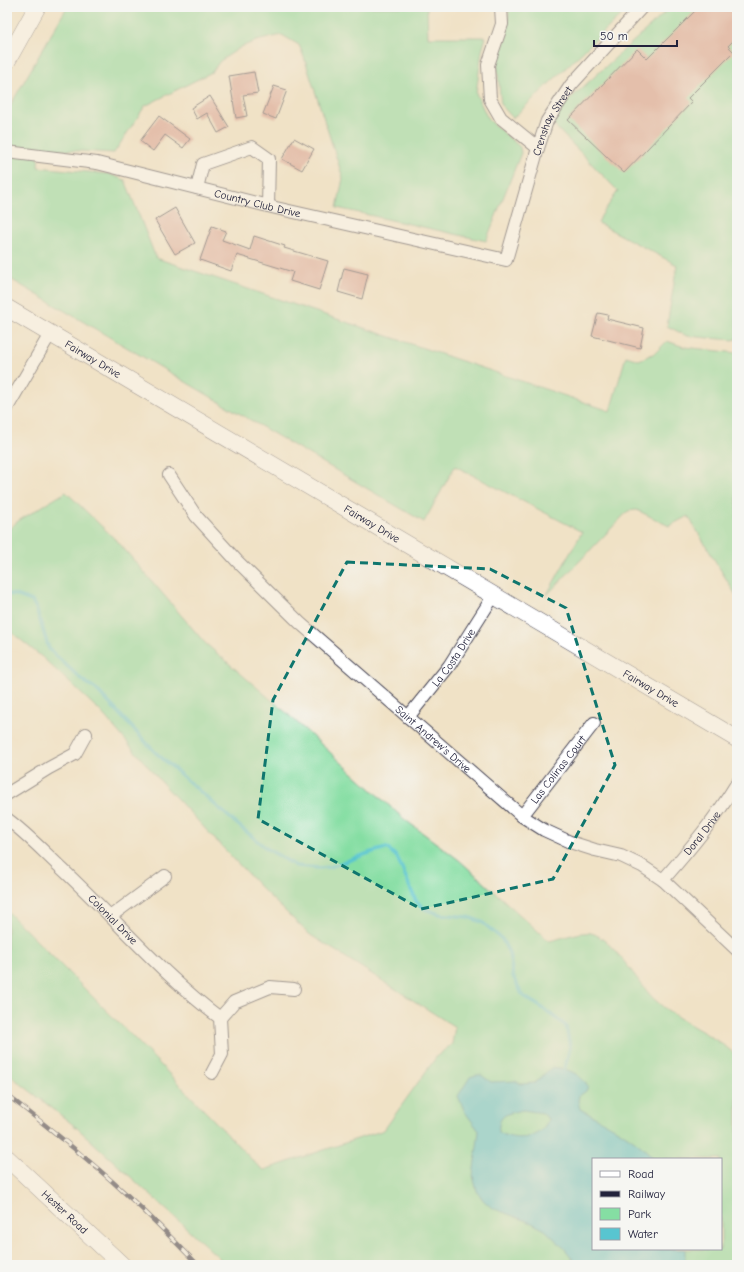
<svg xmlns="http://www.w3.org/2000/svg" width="744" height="1272" font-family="'Comic Neue',sans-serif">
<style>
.green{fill:#85dea3;stroke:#54806f;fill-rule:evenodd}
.water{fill:#58c5d0;stroke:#3d7486;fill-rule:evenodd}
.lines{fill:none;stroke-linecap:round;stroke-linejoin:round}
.stream{stroke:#58c5d0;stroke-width:3.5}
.building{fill:#d6958a}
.minor-casing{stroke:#413f50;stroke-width:14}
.secondary-casing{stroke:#413f50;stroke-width:18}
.minor{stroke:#fff;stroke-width:12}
.secondary{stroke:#fff;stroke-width:17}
.rail-casing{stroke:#22223b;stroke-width:4.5}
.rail{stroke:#f6f6f2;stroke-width:3;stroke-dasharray:9;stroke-linecap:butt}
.marked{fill:none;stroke:#0f766e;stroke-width:3;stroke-dasharray:8 5;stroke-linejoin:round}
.labels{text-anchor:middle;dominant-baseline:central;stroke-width:3;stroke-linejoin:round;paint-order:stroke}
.street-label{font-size:11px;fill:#22223b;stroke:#f6f6f2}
</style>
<rect width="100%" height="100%" fill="#f6f6f2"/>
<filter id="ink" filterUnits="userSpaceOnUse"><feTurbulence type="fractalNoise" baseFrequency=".025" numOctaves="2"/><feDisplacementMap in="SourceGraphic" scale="8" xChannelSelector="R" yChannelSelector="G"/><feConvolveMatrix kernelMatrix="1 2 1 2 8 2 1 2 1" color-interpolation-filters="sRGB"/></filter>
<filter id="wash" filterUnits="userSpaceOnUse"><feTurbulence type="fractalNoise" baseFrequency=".012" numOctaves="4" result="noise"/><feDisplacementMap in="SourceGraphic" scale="16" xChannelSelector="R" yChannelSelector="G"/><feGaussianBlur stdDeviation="0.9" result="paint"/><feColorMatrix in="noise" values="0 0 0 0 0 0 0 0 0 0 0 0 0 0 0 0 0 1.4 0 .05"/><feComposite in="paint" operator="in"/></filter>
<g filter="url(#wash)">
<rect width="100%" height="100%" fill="#f0e2c6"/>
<g class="green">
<polygon points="67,7 427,7 428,37 486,37 482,51 476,93 488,119 520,147 521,153 486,241 337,208 343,178 304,57 299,45 282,35 256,41 241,47 220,61 212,72 145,106 114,153 43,149 39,152 38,167 109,174 125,180 156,258 610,411 626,356 639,360 655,353 667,341 684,347 737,353 737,597 688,516 669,526 637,510 628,511 546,596 582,532 455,466 424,522 7,277 7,111"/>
<polygon points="509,7 630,7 513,118 501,105 497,64 507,34"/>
<polygon points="671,7 737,7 737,339 732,340 687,336 667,326 677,265 598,223 601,216 618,191 548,119"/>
<path d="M66 492 119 543 205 643 282 709 404 819 459 860 549 941C560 939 580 931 591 933 612 938 638 983 654 999 678 1022 712 1033 737 1056V1265H227L76 1127 7 1073V911L150 1054 256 1164 264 1170 384 1130 437 1056 452 1044 455 1027 309 934 262 889 164 785 101 712 42 657 11 632 7 627V531L18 521ZM593 1159H721V1249H593Z"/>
</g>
<path class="water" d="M552 1067C567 1068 579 1073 588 1086L586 1091 579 1096 578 1101 580 1109C605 1123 636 1137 654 1159H593V1249H685V1261L683 1265H578L564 1248 545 1230 532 1223 492 1208 483 1200 477 1191 473 1176 479 1131 465 1112 458 1096 470 1077 476 1075H481L491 1082 515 1081 521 1084 535 1083ZM523 1110 543 1113 548 1119C544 1140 514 1142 499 1132 497 1114 509 1113 523 1110Z"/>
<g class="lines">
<polyline class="stream" points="7,594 16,595 32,601 36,608 49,649 82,680 96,689 155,752 237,824 266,848 296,866 319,868 330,867 372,852 387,848 397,857 416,901 425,909 439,914 468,917 482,922 502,939 509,953 513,976 523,996 541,1007 566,1026 570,1047 564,1071"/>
</g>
<g id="blocks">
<g class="building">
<polygon points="699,7 737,7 737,37 728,46 734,52 688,98 692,102 624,173 568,120 637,49 647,59"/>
<polygon points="254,72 258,93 243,95 247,116 236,118 229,76"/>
<polygon points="274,86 287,90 276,119 263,114"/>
<polygon points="210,96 229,127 218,133 207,113 197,119 191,108"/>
<polygon points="159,116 190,139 183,148 165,135 153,151 140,141"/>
<polygon points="294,138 314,149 302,170 282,159"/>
<polygon points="175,208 195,243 175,254 155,220"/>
<polygon points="212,226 226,231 222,240 250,250 254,236 285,246 284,248 328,261 319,290 290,281 293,272 237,255 231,271 200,260"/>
<polygon points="344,268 368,274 362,299 338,292"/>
<polygon points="598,313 608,315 607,319 644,328 640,348 592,336"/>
</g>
</g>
</g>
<g filter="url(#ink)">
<use href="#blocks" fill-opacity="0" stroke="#413f50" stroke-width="1"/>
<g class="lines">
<g class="minor-casing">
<g id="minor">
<polyline points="501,7 502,24 488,65 490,99 501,118 538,148"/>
<path id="s1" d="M7 152 97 163 276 208 506 260 538 148 547 121 571 85 642 7"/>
<polyline points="197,188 203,164 252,147 269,159 268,206"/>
<polyline points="7,408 50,334"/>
<path id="s2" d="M169 475 196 516 237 561 300 623 522 816 544 830 570 842 595 850 621 856 642 866 663 880 737 950"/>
<path id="s3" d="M408 717 449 666 494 595"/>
<polyline points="7,794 49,768 75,754 86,734"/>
<path id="s4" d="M522 816 594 723"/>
<path id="s5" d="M7 819C26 833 42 850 59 866 113 916 161 974 220 1018L222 1054 212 1073"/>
<path id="s6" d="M663 880C690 849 716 818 737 783"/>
<polyline points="111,916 165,876"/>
<polyline points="220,1018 234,1002 270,987 294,989"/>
</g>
</g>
<g class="secondary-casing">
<g id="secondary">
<polyline points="7,61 37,7"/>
<path id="s7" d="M7 308 737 739"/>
<path id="s8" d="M7 1158 122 1265"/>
</g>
</g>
<use href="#minor" class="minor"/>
<use href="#secondary" class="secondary"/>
<g class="rail-casing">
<path id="rail" d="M7 1095C47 1126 87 1158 124 1192 150 1216 174 1240 198 1265"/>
</g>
<use href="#rail" class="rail"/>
</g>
</g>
<path d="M0 0H744V1272H0ZM347 562 490 569 566 608 615 765 553 879 421 909 258 819 273 700Z" fill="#f0e2c6" fill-opacity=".55" fill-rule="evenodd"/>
<path class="marked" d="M347 562 490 569 566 608 615 765 553 879 421 909 258 819 273 700Z"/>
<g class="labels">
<g class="street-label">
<text stroke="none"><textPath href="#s1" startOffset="658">Crenshaw Street</textPath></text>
<text stroke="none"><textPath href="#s1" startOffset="256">Country Club Drive</textPath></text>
<text stroke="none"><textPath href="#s7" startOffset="100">Fairway Drive</textPath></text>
<text stroke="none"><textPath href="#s7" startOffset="424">Fairway Drive</textPath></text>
<text stroke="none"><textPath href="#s3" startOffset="75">La Costa Drive</textPath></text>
<text stroke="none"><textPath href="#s7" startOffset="748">Fairway Drive</textPath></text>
<text stroke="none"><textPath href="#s2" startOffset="375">Saint Andrew's Drive</textPath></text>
<text stroke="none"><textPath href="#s4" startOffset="59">Las Colinas Court</textPath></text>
<text stroke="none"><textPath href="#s6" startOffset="61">Doral Drive</textPath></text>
<text stroke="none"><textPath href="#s5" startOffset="146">Colonial Drive</textPath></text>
<text stroke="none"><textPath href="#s8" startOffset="79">Hester Road</textPath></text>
</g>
</g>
<rect width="744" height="1272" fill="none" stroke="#f6f6f2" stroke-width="24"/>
<rect x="592" y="1158" width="130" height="92" fill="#f6f6f2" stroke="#a1a1a9"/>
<rect x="600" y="1171" width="20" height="6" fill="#ffffff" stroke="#a1a1a9"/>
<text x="628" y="1178" font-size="12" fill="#22223b">Road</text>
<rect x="600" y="1191" width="20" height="6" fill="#22223b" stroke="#a1a1a9"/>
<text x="628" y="1198" font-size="12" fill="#22223b">Railway</text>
<rect x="600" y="1208" width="20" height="12" fill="#85dea3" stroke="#a1a1a9"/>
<text x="628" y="1218" font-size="12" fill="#22223b">Park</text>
<rect x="600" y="1228" width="20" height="12" fill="#58c5d0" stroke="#a1a1a9"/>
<text x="628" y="1238" font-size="12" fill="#22223b">Water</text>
<path d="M594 40v6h83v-6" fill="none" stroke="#22223b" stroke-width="2"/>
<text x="600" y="40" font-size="12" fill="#22223b" stroke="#f6f6f2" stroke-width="3" paint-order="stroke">50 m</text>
</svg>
